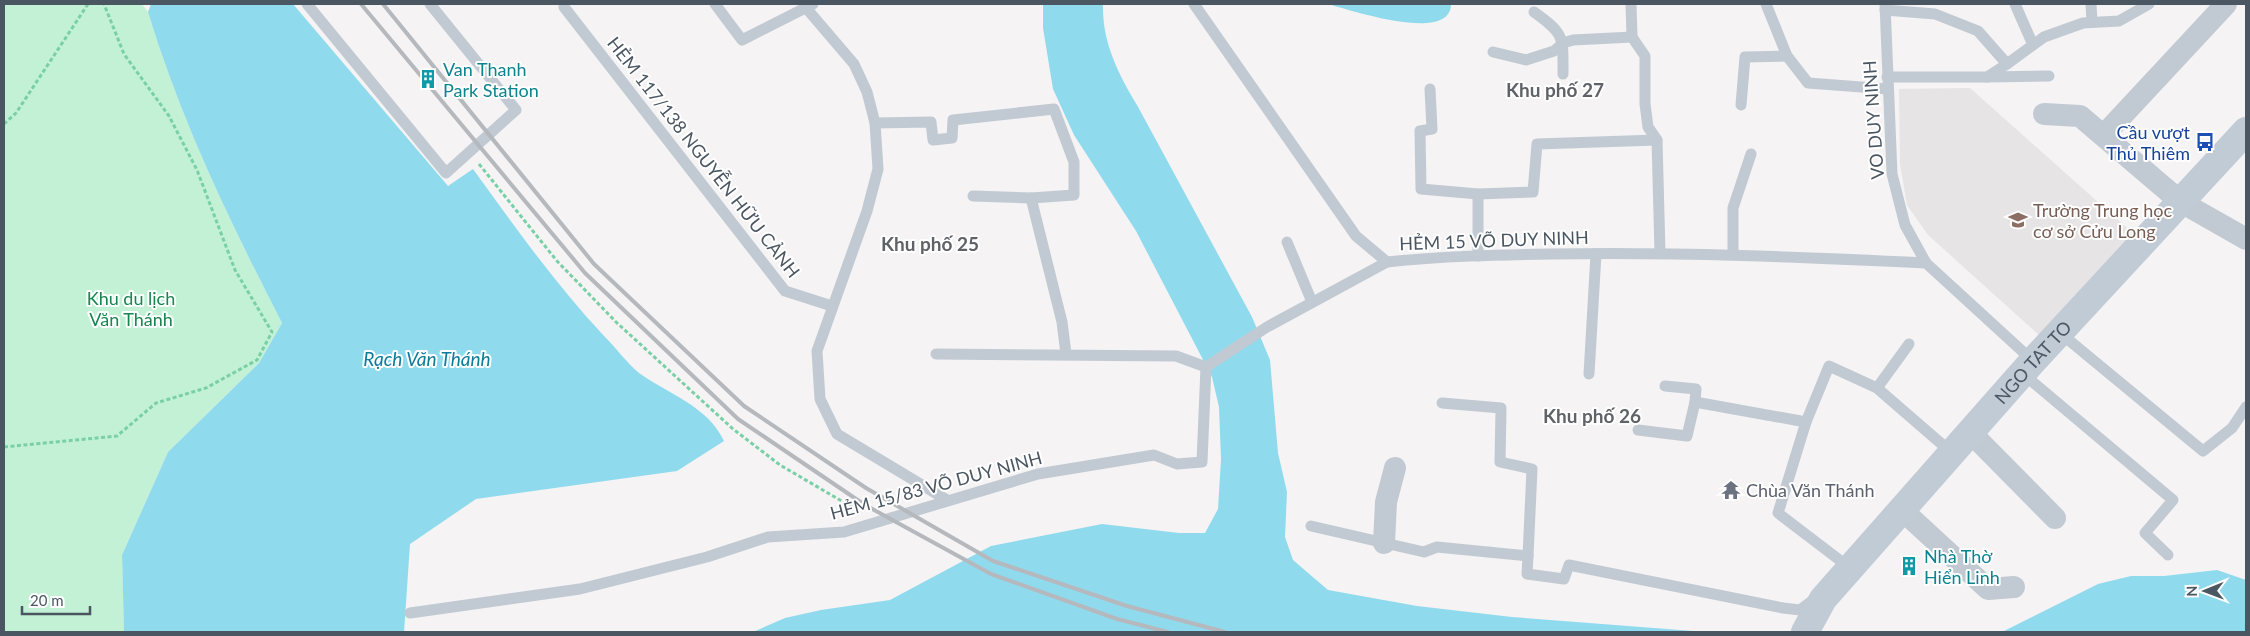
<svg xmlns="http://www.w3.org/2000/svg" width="2250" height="636" font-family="Lato,sans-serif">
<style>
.education{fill:#e6e4e5}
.green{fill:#c3f1d5}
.water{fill:#90daee}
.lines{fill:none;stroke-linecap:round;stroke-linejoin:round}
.path{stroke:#7ad0a6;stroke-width:3;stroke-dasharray:4 2.5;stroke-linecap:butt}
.lane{stroke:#c1cad2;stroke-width:11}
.street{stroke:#c1cad2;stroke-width:22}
.secondary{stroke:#c1cbd6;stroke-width:28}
.rail{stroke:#b5b8bd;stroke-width:4}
.labels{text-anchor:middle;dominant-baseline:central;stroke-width:4;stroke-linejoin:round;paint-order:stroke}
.culture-label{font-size:18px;fill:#0d838f;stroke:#fff;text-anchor:start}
.street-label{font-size:18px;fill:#4a5661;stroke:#fff}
.transit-label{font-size:18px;fill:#164399;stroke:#fff;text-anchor:end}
.education-label{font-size:18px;fill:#785e54;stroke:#fff;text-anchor:start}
.park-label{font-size:18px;fill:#17864f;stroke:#fff}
.worship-label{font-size:18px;fill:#5b616d;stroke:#fff;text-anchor:start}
.neighbourhood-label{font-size:19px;font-weight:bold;fill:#5f6368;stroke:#fff}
.water-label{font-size:19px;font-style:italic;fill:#0c7c9b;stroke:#fff}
</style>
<rect width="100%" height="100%" fill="#f5f3f3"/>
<polygon class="education" points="1970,88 2135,235 2040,336 1928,235 1907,205 1900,164 1899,89"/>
<path class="green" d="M4 4H142L148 12C181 121 230 222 282 323L259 363 168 452 122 555 124 632H4Z"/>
<g class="water">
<path d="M151 4H293L448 186 473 169C515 227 556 285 605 337 616 348 627 363 639 373 668 394 708 406 724 441L677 471 476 499 410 544 404 632H124L122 555 168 452 259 363 282 323C230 222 181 121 148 12Z"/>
<path d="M1043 4H1103C1102 42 1118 73 1137 105L1252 317 1270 360 1278 453 1287 492 1285 537 1293 560 1328 590 1417 606 1512 617 1706 632H753L785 618 821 610 890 600 991 546 1102 524 1179 533H1205L1218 509 1221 459 1219 407 1212 377 1136 231 1074 135 1053 89 1043 28Z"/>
<path d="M1328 4H1451C1451 44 1350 10 1328 4Z"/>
<polygon points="2217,570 2246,580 2246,632 2002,632 2098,584 2131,576 2164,576"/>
</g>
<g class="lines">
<g class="path">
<polyline points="4,124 16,113 88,4"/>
<polyline points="479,164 557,261 616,322 733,429 780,465 857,510"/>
<polyline points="4,447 117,436 156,403 206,388 257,360 272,332 235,270 197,170 169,116 124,54 104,4"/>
</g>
<g class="lane">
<polyline points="307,4 446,173 516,110 430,4"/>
<polyline points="715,4 742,40 813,4"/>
<path d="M1194 4 1356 236 1387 262C1442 256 1497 255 1553 254 1678 252 1802 257 1926 263"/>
<polyline points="1631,4 1632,37 1645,56 1645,104 1648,127 1657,140 1660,253"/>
<polyline points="1766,4 1787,56 1808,83 1888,89"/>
<polyline points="1885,4 1892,174 1905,225 1926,263 2033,361"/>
<polyline points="2015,4 2033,45"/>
<polyline points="2091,4 2092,22"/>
<polyline points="564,7 785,291 832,306"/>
<polyline points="807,9 854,64 867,92 875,123 878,169 867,211 817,351 820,399 837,434 947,500"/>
<polyline points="1885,10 1935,14 1978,31 2007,64 2044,37 2083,23 2119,21 2149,4"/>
<path d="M1534 12C1565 34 1563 37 1563 74"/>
<polyline points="1493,52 1526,60 1554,51 1563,43 1573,40 1632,37"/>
<polyline points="1887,77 1987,77 2007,64"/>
<polyline points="1987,77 2049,76"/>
<polyline points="1430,89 1432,129 1420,131 1421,189 1478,194 1533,192 1537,144 1657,140"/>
<polyline points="1741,105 1745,57 1787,56"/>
<polyline points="875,123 931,122 933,140 952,138 953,120 1054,109 1074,162 1074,195 1031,198 973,196"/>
<polyline points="1031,198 1062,322 1066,354"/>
<polyline points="1287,242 1312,302"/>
<polyline points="1733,254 1733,208 1751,154"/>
<polyline points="1478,256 1478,194"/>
<polyline points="2059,332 2203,451 2232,428 2246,407"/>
<polyline points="936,354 1176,356 1206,367"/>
<polyline points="1206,367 1267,327 1387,262"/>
<polyline points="2022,373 2173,500 2145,533 2168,555"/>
<polyline points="1589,374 1596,254"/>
<polyline points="1877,388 1909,344"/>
<polyline points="1695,402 1806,422 1829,366 1877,388 1952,453"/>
<polyline points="1442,403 1501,408 1500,462 1532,469 1528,556"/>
<polyline points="1806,422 1778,513 1850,568"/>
<polyline points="1638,430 1687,436 1695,402 1696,389 1665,386"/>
<polyline points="1311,526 1424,552 1437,547 1528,556 1527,574 1564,579 1569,565 1783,608 1800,610 1813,600"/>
<polyline points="410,613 580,589 707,557 768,537 844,532 1038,474 1154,455 1177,464 1202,462 1206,367"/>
</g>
<g class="street">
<polyline points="2044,114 2080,116 2181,202 2246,239"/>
<polyline points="2104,135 2226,4"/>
<polyline points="1970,432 2055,518"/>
<polyline points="1902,510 1988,589 2014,587"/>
<polyline points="1384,543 1386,502 1395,468"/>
</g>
<path class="secondary" id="s1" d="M1805 632 1823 599 2033 361 2246 131"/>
<g class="rail">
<polyline points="361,4 585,273 738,419 865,505 991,574 1117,619 1168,632"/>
<polyline points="383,4 594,264 744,406 866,488 993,561 1127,606 1225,632"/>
</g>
</g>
<defs>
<g id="building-bare" transform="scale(1.5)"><path d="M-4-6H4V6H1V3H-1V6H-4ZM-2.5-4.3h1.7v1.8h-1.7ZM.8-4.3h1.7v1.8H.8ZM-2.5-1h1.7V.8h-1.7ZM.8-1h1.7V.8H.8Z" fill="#0f9aa8" stroke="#fff" stroke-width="2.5" paint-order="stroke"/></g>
<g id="bus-bare" transform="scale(1.5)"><path d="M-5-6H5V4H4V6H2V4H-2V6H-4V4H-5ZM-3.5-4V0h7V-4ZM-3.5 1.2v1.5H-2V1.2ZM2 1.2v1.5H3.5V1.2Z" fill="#1a4fb4" stroke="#fff" stroke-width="2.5" paint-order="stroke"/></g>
<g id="school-bare" transform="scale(1.5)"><path d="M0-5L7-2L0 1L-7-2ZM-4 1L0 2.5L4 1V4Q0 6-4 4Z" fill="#8d6e63" stroke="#fff" stroke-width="2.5" paint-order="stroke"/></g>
<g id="temple-bare" transform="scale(1.5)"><path d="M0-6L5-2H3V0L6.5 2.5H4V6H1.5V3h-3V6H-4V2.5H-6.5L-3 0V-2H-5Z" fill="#6b7280" stroke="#fff" stroke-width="2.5" paint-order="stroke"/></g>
</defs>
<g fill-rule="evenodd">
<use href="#building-bare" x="428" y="79"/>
<use href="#bus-bare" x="2205" y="142"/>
<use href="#school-bare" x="2018" y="220"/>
<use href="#temple-bare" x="1731" y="490"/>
<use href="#building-bare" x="1909" y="566"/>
</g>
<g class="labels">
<g class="culture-label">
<text x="443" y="69">Van Thanh<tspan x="443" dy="21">Park Station</tspan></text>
<text x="1924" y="556">Nhà Thờ<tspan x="1924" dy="21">Hiển Linh</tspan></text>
</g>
<g class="street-label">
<text transform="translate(1873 120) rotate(-94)">VO DUY NINH</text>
<text transform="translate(704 157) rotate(52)">HẺM 117/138 NGUYỄN HỮU CẢNH</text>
<text transform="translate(1494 240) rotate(-2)">HẺM 15 VÕ DUY NINH</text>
<text stroke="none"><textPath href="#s1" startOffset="354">NGO TAT TO</textPath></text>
<text transform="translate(936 485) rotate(-15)">HẺM 15/83 VÕ DUY NINH</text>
</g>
<g class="transit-label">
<text x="2190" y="132">Cầu vượt<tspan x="2190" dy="21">Thủ Thiêm</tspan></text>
</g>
<g class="education-label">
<text x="2033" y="210">Trường Trung học<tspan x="2033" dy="21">cơ sở Cửu Long</tspan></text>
</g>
<g class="park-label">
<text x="131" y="298">Khu du lịch<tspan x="131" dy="21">Văn Thánh</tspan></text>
</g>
<g class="worship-label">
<text x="1746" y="490">Chùa Văn Thánh</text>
</g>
<g class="neighbourhood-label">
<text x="1555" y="89">Khu phố 27</text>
<text x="930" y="243">Khu phố 25</text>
<text x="1592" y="415">Khu phố 26</text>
</g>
<g class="water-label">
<text x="427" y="358">Rạch Văn Thánh</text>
</g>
</g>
<rect width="2250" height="636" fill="none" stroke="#4a5661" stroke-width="10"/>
<g transform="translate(2205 591) rotate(269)" stroke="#ffffff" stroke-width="4" paint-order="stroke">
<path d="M0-4L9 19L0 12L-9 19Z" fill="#4a5661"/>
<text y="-8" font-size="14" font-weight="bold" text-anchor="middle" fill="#4a5661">N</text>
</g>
<path d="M22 606v8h68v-8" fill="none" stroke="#4a5661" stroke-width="2.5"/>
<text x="30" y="606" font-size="15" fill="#4a5661" stroke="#ffffff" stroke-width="4" paint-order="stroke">20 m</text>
</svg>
